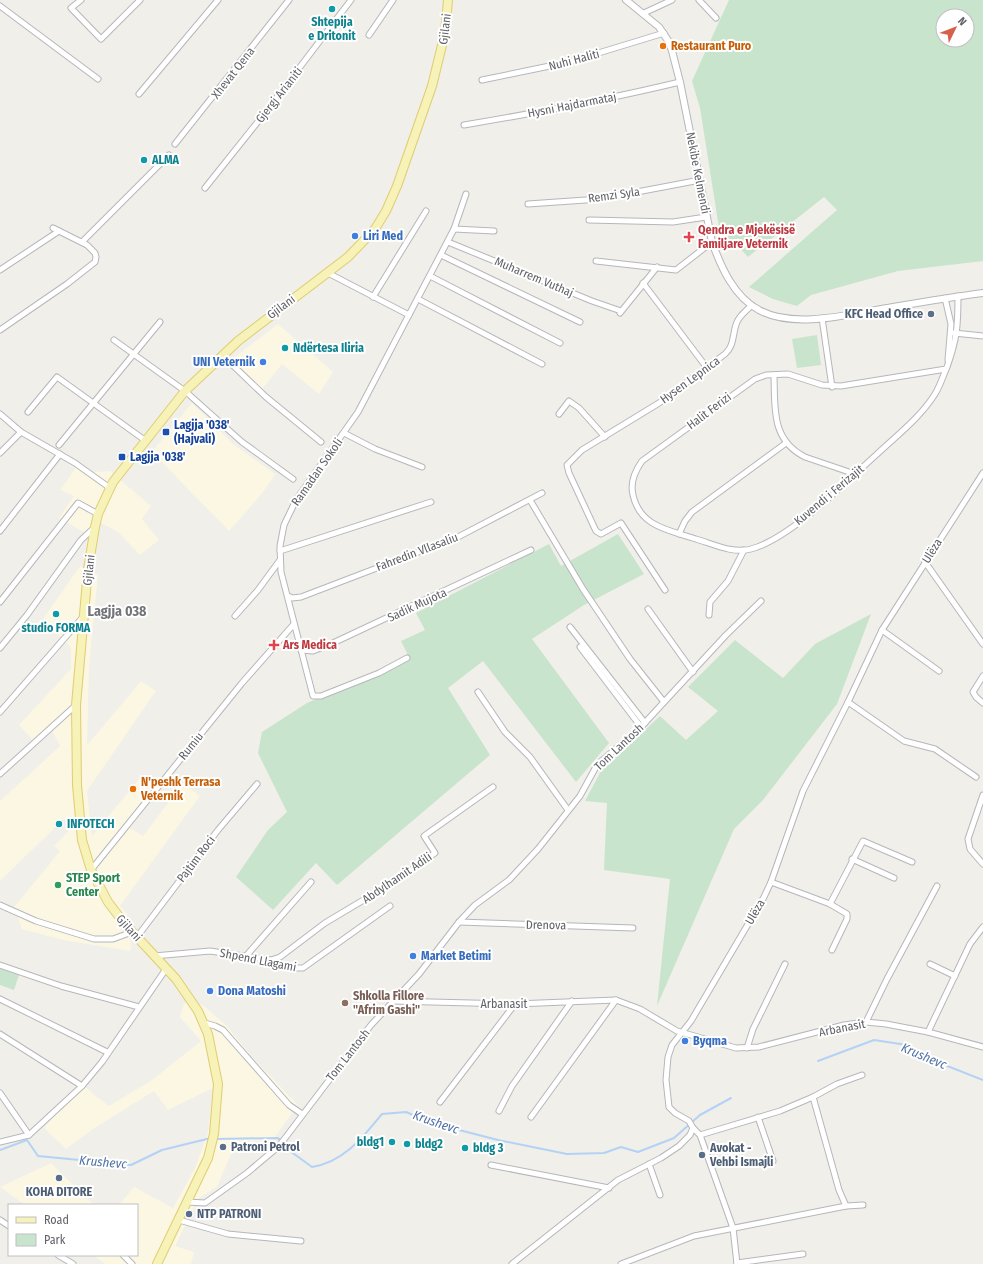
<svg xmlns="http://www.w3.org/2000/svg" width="983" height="1264" font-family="'Fira Sans Condensed',sans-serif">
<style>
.commercial{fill:#fbf7e3}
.green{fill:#c9e4cc;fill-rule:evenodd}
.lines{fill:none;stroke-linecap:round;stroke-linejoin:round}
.stream{stroke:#b4d2f5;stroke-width:2}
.minor-casing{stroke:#b6b7bb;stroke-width:7}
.tertiary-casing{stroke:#b6b7bb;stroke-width:8}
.primary-casing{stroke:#e1cc71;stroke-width:10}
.minor{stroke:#fff;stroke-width:5}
.tertiary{stroke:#fff;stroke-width:6}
.primary{stroke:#f6f2b8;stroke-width:8}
.culture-dot{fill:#0f9aa8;stroke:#fff;stroke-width:1.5}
.food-dot{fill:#e8710a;stroke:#fff;stroke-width:1.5}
.shop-dot{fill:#3f7fe0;stroke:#fff;stroke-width:1.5}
.health-dot{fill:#e0444e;stroke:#fff;stroke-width:1.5}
.service-dot{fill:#5c6f8a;stroke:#fff;stroke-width:1.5}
.transit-dot{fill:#1a4fb4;stroke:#fff;stroke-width:1.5}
.leisure-dot{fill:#2e9e5b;stroke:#fff;stroke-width:1.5}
.education-dot{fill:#8d6e63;stroke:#fff;stroke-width:1.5}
.labels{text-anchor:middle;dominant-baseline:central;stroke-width:4;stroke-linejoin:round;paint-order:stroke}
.culture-label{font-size:12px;font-weight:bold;fill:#0d838f;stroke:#fff;text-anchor:start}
.street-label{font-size:12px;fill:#606267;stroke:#fff}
.food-label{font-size:12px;font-weight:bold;fill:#c56008;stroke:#fff;text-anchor:start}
.health-label{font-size:12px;font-weight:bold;fill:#be3a42;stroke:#fff;text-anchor:start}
.shop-label{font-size:12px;font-weight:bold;fill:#366cbe;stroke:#fff;text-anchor:start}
.service-label{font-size:12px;font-weight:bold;fill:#4e5e75;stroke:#fff;text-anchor:start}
.transit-label{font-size:12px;font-weight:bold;fill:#164399;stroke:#fff;text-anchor:start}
.leisure-label{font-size:12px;font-weight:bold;fill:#27864d;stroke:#fff;text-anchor:start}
.education-label{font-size:12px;font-weight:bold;fill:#785e54;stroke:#fff;text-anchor:start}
.water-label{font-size:13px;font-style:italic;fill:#5172a6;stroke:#fff}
.quarter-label{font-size:14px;font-weight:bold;fill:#717479;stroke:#fff}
</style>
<rect width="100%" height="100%" fill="#f0efe9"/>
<g class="commercial">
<polygon points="278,324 333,372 319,394 282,364 262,389 231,360"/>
<polygon points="192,403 233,444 275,474 264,491 229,531 152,452"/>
<polygon points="80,462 94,472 110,471 151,506 142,519 159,540 140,555 118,532 100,522 96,539 59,518 74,496 60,490"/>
<polygon points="80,566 98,575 89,666 87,745 141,681 156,691 87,791 92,836 139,779 158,793 130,828 143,836 183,783 200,796 120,906 127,914 131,945 130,951 63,940 22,929 14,907 60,851 54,846 71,828 64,819 0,881 0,801 60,746 52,731 37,745 19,725 71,669 71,648 43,619"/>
<polygon points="194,1001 204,1006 228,1027 251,1056 298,1105 272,1141 236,1142 217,1187 199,1198 175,1246 194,1252 191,1264 105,1264 93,1255 137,1255 137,1205 119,1205 134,1187 173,1208 195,1168 208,1133 213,1088 168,1110 154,1091 93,1129 66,1149 44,1128 54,1115 84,1085 92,1093 109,1106 152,1080 201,1041 180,1017 184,1004"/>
<polygon points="51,1163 94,1205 25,1205 0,1187"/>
</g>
<g class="green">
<path d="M729 0H983V261L898 271 811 295 797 306 773 299 749 287 837 210 824 197 748 257 738 246 720 234 700 108 692 81ZM943 16H967V40H943Z"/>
<polygon points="817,335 821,365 797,368 792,339"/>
<polygon points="618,534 644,574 584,605 532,639 609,743 576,782 483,661 448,688 490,755 337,885 316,863 273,910 236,877 268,830 287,812 258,753 262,732 307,703 410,659 401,641 425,630 416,613 549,544 561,566"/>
<polygon points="871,614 837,704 763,800 734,829 657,1006 670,879 604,870 607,803 585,801 601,771 660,716 686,740 718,711 688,687 735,640 783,678 815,644"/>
<polygon points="0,968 19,975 14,990 0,985"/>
</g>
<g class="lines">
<g class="stream">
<polyline points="818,1061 874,1040 907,1045 917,1054 983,1080"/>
<path d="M216 1139 278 1138 290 1151 312 1167C344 1162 363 1137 382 1114L406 1112 432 1123 498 1140 567 1154 604 1153 621 1147 638 1152 674 1138 700 1115 731 1098"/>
<polyline points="0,1150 27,1140 38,1156 131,1165 162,1150 211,1138"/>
</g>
<g class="minor-casing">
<g id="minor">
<polyline points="81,0 71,8 101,39 140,0"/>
<polyline points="699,0 716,18"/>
<polyline points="0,6 98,79"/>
<polyline points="644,13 672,0"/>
<polyline points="369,35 393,0"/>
<polyline points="482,80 569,62 664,33"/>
<polyline points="139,94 218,0"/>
<path d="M464 125C536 113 609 99 680 82"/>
<polyline points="175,144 289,0"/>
<polyline points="205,188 268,109 351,0"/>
<polyline points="528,204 600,199 700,180"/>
<polyline points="589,220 673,222 706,217"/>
<polyline points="454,229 494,231"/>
<polyline points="82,242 169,155"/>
<polyline points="448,242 592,301 621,311"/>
<polyline points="441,255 580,322"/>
<polyline points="596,261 676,270 712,242"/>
<polyline points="0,270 59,231 53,228"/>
<polyline points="328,273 409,315"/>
<polyline points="430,276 560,343"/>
<polyline points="643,283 707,368"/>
<polyline points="373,297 426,211"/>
<polyline points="945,298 951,324 948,360"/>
<polyline points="418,299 542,364"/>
<polyline points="620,313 657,267"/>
<polyline points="822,318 832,387"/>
<polyline points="0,330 67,284 95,262 96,257 95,253 87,245 59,231"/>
<polyline points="954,333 983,336"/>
<polyline points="114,340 185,391 242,442 293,479"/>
<polyline points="222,355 266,397 321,442"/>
<path d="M946 369 841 386 822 385 788 374 766 375 755 379 642 461C635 471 630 483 633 495 640 527 669 530 696 539 713 544 733 554 751 549 790 539 846 482 876 455 896 436 920 418 935 394 940 386 943 376 947 367 957 339 958 326 958 296"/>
<path d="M774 375C775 408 771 440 805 457L855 474"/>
<polyline points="28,412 57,377 146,441"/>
<polyline points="0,414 21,432 75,463 110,488"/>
<polyline points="559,414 569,401 579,408 605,437"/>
<polyline points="344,433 375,449 422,467"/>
<polyline points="59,445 160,322"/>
<polyline points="0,453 21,432"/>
<polyline points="530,500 583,589 630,659 664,702"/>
<polyline points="0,531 60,454"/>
<polyline points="679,534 685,521 692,512 786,443"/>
<polyline points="280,551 431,502"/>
<polyline points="925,562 983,644"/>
<path d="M665 590 621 523 601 534 596 531 569 473 567 465 582 450 659 403 725 354C735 345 732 334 737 322 740 315 746 311 752 305"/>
<polyline points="288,596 292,598 301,597 458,537 542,493"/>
<polyline points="0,602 78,503 98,514"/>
<polyline points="648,609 693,672"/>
<polyline points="709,615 710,602 728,581 744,550"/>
<polyline points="235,616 258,590 280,560"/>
<polyline points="570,627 645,723"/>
<polyline points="882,630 939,671"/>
<polyline points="580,647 641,727"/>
<polyline points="0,648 27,615 81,540 95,527"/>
<polyline points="301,650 313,651 333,643 531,550"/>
<polyline points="407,658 379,673 321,696 313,696 281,572 280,546 284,525 296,500 358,412 454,229 466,194"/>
<polyline points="983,676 973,692 976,697 983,703"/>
<polyline points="478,692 505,732 530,757 568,810"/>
<polyline points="848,702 904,741 935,749 976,777"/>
<polyline points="0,712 83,617"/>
<polyline points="0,774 76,705"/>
<polyline points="983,795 968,839 970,849 983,864"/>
<polyline points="852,859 894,878"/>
<polyline points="91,870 242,683 294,624"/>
<polyline points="771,882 830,904 863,841 912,862"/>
<polyline points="830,904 847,914 847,919 832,950"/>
<polyline points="0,905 36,921 94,939 113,939 132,932"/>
<polyline points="459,922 633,928"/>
<polyline points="137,937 218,830 257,784"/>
<polyline points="154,956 210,951 271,960 292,968 303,968 390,906"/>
<polyline points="246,956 311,882"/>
<polyline points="271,960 280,957 325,923 397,880 435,853 424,836 493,787"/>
<polyline points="930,964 955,976"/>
<polyline points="0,965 61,986 139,1007"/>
<polyline points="0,999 107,1052"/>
<polyline points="393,1001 515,1004 616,1000 640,1009 677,1031 736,1048 759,1047 844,1025 866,1022 886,1024 928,1032 983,1047"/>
<polyline points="866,1022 887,979 937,886"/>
<polyline points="205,1023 215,1026 223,1030 289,1105 302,1114"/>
<polyline points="928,1032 970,944 983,927"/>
<polyline points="0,1034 82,1086"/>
<polyline points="747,1048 753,1029 785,964"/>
<polyline points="0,1093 29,1135"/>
<polyline points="813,1097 837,1084 862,1075"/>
<polyline points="440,1102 515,1004"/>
<polyline points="499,1111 512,1086 572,1001"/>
<polyline points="531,1117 616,1000"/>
<polyline points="758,1117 773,1161"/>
<polyline points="693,1128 700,1135 733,1228 737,1264"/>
<polyline points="700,1135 780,1111 813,1097 839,1190 846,1206"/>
<polyline points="0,1142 29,1135 82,1086 102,1062 166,969"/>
<polyline points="649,1164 660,1195"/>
<polyline points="491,1165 609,1188"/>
<polyline points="187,1202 205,1203 247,1173 279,1146 371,1025 419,974 459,922 475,905 509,880 538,849 580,796 597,765 641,727 726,635 761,601"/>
<polyline points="0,1220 9,1226"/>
<polyline points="179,1220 228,1234 301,1241"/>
<polyline points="58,1255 73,1264"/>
<polyline points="123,1255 132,1264"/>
<polyline points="737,1263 803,1254"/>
<polyline points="512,1264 618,1180 661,1158 679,1146 690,1135 693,1128 689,1121 675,1113 669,1107 666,1080 668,1057 672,1045 691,1021 764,897 771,882 803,791 848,702 882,630 983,473"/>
<polyline points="621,1264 694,1236 846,1206 863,1205"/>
</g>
</g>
<g class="tertiary-casing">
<path id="tertiary" d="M626 0 659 27 669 42 672 51 680 82 712 242C721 267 734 297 759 310 795 330 854 313 893 307 923 302 953 297 983 293"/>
</g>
<g class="primary-casing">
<polyline id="primary" points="157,1264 208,1158 214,1134 218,1084 208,1034 198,1011 176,979 124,923 108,902 91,870 82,840 77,785 76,705 88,569 95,527 98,514 113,482 185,391 238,341 348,257 375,229 386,211 397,186 432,86 445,33 448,0"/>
</g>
<use href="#minor" class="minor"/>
<use href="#tertiary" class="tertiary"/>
<use href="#primary" class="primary"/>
</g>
<g class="culture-dot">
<circle cx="332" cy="9" r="4"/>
<circle cx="144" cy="160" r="4"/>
<circle cx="285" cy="348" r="4"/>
<circle cx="56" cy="614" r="4"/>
<circle cx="59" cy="824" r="4"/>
<circle cx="392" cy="1142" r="4"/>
<circle cx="407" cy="1144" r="4"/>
<circle cx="465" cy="1148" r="4"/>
</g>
<g class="food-dot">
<circle cx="663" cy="46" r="4"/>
<circle cx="133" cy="789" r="4"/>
</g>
<g class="shop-dot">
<circle cx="355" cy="236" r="4"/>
<circle cx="263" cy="362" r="4"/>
<circle cx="413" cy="956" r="4"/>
<circle cx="210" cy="991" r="4"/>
<circle cx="685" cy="1041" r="4"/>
</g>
<g class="health-dot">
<path d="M687 231h4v4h4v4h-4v4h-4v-4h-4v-4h4z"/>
<path d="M272 639h4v4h4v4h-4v4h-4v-4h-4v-4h4z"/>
</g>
<g class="service-dot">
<circle cx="931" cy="314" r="4"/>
<circle cx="223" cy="1147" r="4"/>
<circle cx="702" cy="1155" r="4"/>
<circle cx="59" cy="1178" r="4"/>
<circle cx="189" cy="1214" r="4"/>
</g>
<g class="transit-dot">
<rect x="162" y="428" width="8" height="8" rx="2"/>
<rect x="118" y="453" width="8" height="8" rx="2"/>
</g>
<circle class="leisure-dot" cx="58" cy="885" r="4"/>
<circle class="education-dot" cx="345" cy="1003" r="4"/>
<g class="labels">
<g class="culture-label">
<text x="332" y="22" text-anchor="middle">Shtepija<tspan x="332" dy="14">e Dritonit</tspan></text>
<text x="152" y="160">ALMA</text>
<text x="293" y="348">Ndërtesa Iliria</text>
<text x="56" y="628" text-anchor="middle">studio FORMA</text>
<text x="67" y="824">INFOTECH</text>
<text x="384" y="1142" text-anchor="end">bldg1</text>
<text x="415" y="1144">bldg2</text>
<text x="473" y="1148">bldg 3</text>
</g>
<g class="street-label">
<text transform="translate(445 29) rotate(-83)">Gjilani</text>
<text transform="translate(574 60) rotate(-15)">Nuhi Haliti</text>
<text transform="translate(233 73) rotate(-52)">Xhevat Qena</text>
<text transform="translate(279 95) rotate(-52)">Gjergj Arianiti</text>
<text transform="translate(572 105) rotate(-11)">Hysni Hajdarmataj</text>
<text transform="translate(698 173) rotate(79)">Nekibe Kelmendi</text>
<text transform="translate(614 195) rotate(-8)">Remzi Syla</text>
<text transform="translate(534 277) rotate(23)">Muharrem Vuthaj</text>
<text transform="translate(281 307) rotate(-37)">Gjilani</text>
<text transform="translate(690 380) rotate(-36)">Hysen Lepnica</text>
<text transform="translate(709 411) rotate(-37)">Halit Ferizi</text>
<text transform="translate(317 472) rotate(-55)">Ramadan Sokoli</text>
<text transform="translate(829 495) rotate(-40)">Kuvendi i Ferizajit</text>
<text transform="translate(932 551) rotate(-58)">Ulëza</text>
<text transform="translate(417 552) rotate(-21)">Fahredin Vllasaliu</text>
<text transform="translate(89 570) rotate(-84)">Gjilani</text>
<text transform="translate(417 605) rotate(-25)">Sadik Mujota</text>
<text transform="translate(191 746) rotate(-51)">Rumiu</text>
<text transform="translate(619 747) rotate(-43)">Tom Lantosh</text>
<text transform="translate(196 859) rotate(-53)">Pajtim Roci</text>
<text transform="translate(397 878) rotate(-34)">Abdylhamit Adili</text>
<text transform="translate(755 912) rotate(-60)">Ulëza</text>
<text transform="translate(546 925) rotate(1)">Drenova</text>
<text transform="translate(129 928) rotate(48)">Gjilani</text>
<text transform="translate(258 960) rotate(11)">Shpend Llagami</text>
<text x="504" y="1004">Arbanasit</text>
<text transform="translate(842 1028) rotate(-11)">Arbanasit</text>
<text transform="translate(348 1055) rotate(-52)">Tom Lantosh</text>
</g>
<g class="food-label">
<text x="671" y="46">Restaurant Puro</text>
<text x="141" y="782">N'peshk Terrasa<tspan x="141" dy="14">Veternik</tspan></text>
</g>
<g class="health-label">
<text x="698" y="230">Qendra e Mjekësisë<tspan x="698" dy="14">Familjare Veternik</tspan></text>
<text x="283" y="645">Ars Medica</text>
</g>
<g class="shop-label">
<text x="363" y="236">Liri Med</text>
<text x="255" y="362" text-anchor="end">UNI Veternik</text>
<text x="421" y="956">Market Betimi</text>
<text x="218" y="991">Dona Matoshi</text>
<text x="693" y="1041">Byqma</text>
</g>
<g class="service-label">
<text x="923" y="314" text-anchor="end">KFC Head Office</text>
<text x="231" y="1147">Patroni Petrol</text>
<text x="710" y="1148">Avokat -<tspan x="710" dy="14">Vehbi Ismajli</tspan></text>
<text x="59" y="1192" text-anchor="middle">KOHA DITORE</text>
<text x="197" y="1214">NTP PATRONI</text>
</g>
<g class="transit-label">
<text x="174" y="425">Lagjja '038'<tspan x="174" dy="14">(Hajvali)</tspan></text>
<text x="130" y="457">Lagjja '038'</text>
</g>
<g class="leisure-label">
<text x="66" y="878">STEP Sport<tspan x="66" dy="14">Center</tspan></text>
</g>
<g class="education-label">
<text x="353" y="996">Shkolla Fillore<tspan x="353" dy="14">"Afrim Gashi"</tspan></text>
</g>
<g class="water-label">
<text transform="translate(924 1056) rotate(23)">Krushevc</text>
<text transform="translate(436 1122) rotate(19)">Krushevc</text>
<text transform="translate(103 1162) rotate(5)">Krushevc</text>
</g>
<g class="quarter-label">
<text x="117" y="611">Lagjja 038</text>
</g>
</g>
<rect x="8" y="1204" width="130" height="52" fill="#ffffff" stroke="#bfc0c2"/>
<rect x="16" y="1217" width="20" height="6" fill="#f6f2b8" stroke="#bfc0c2"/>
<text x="44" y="1224" font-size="12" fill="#606267">Road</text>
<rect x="16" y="1234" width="20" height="12" fill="#c9e4cc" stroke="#bfc0c2"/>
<text x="44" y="1244" font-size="12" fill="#606267">Park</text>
<g transform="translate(955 28) rotate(47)"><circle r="19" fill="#ffffff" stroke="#bfc0c2"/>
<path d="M0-3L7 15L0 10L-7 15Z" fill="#d5624a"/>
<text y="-6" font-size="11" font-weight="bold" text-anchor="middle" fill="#606267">N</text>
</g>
</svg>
